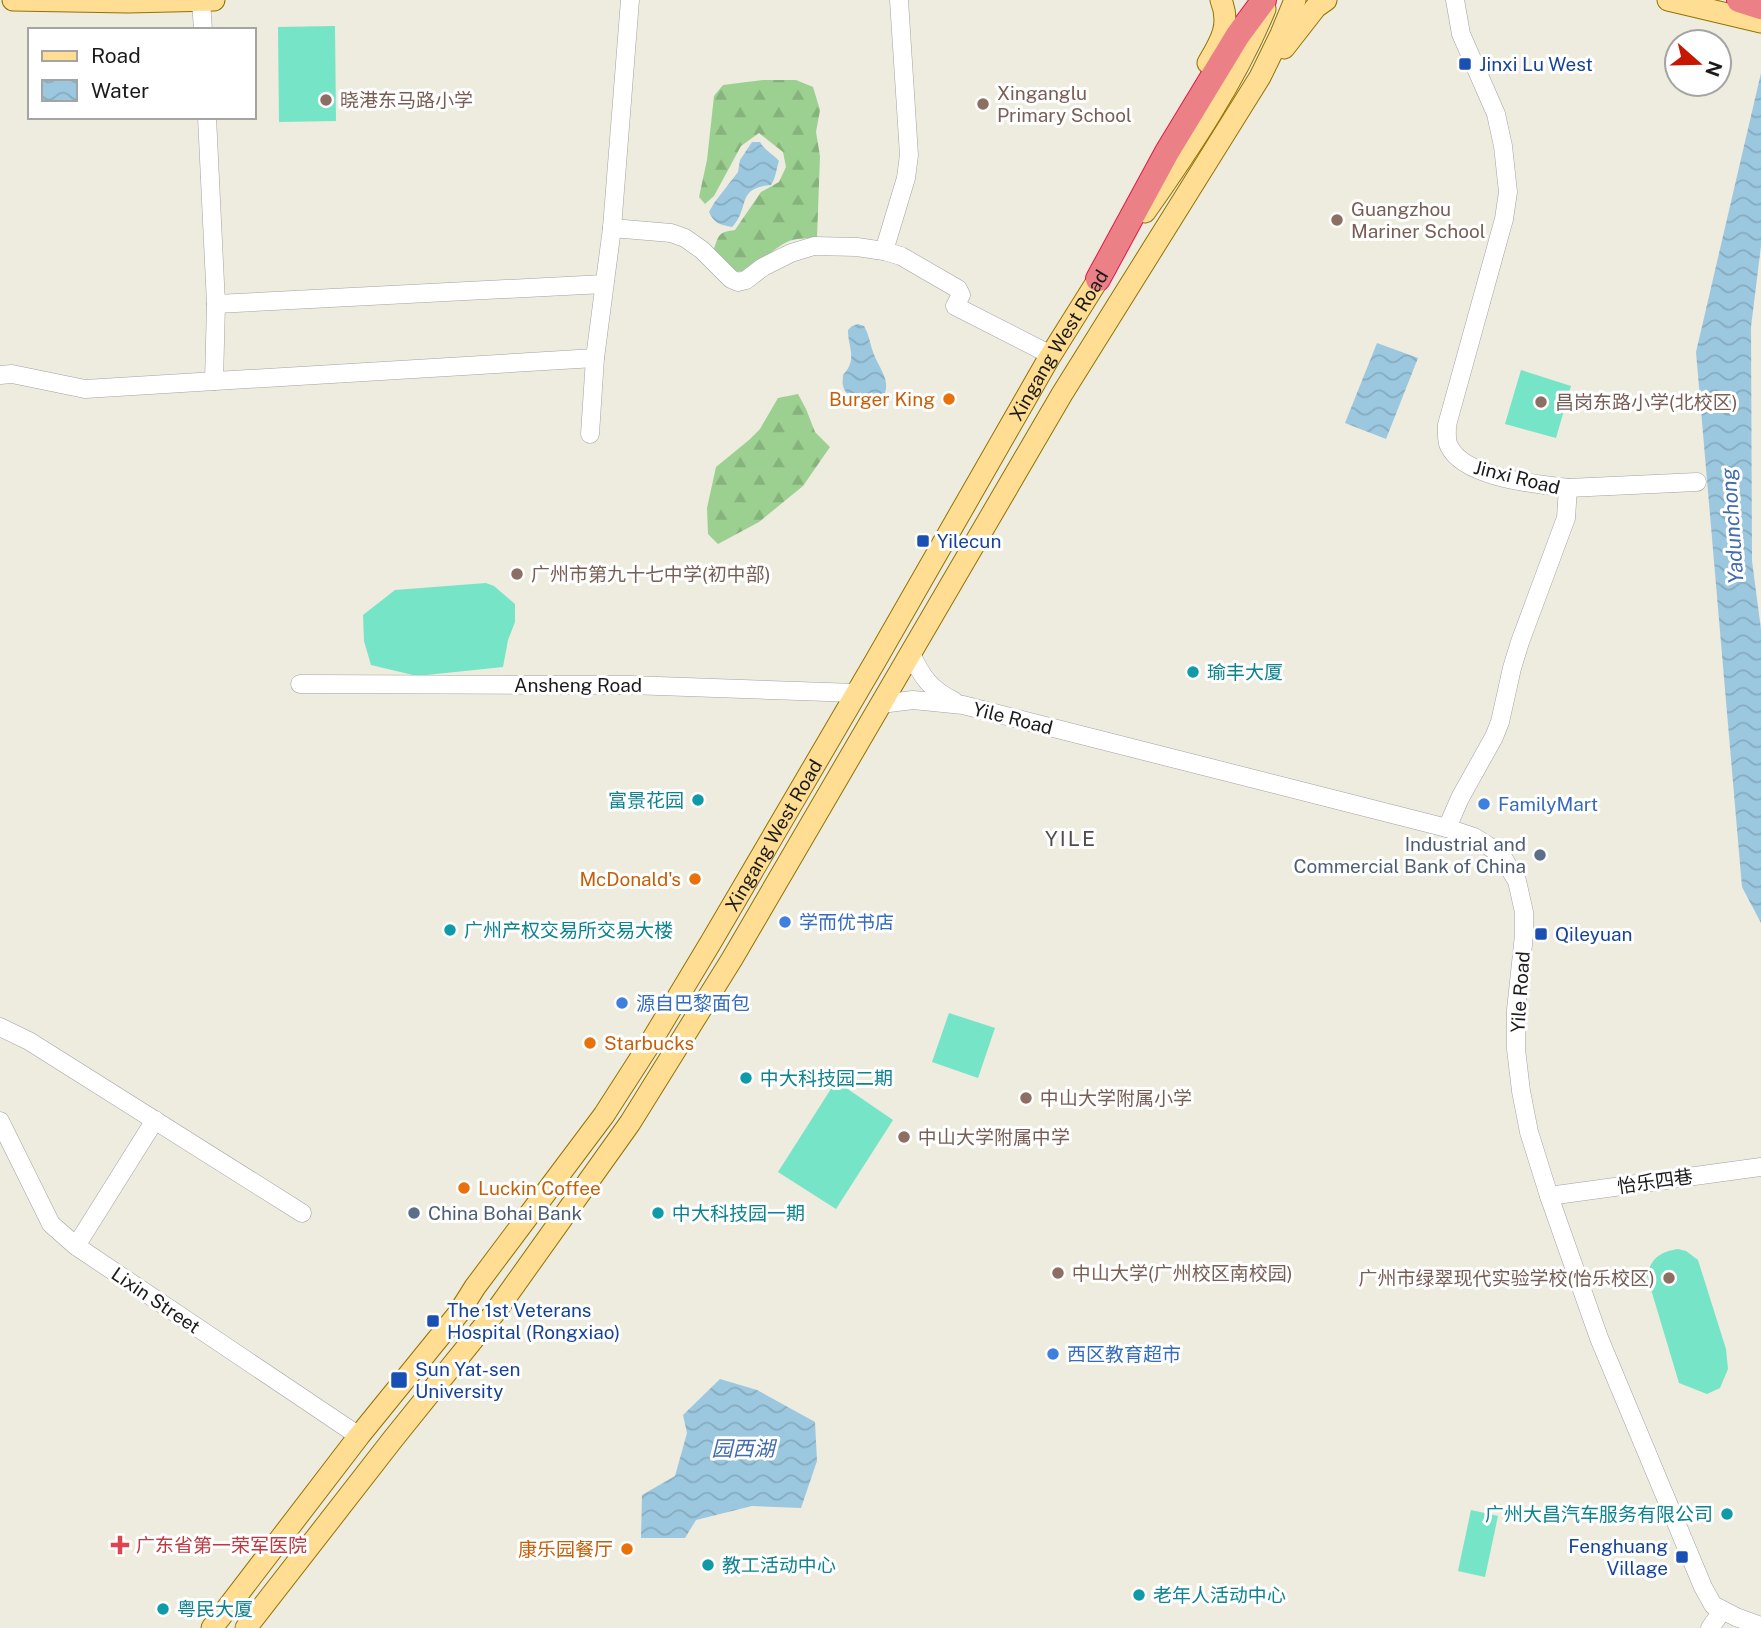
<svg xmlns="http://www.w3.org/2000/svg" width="1761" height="1628" font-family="'Public Sans','Noto Sans SC',sans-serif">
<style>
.forest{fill:url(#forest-firs)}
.pitch{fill:#76e4c6}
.water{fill:url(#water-waves)}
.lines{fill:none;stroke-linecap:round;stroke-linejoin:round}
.minor-casing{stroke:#a2a2a2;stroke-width:19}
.major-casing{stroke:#927300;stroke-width:23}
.highway-casing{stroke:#e11744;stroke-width:26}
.minor{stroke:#fff;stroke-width:18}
.major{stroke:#ffdd93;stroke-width:21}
.highway{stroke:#ec8087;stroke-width:24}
.transit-dot{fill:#1a4fb4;stroke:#fff;stroke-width:2.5}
.education-dot{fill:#8d6e63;stroke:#fff;stroke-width:2.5}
.food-dot{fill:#e8710a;stroke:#fff;stroke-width:2.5}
.culture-dot{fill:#0f9aa8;stroke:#fff;stroke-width:2.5}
.shop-dot{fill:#3f7fe0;stroke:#fff;stroke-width:2.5}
.service-dot{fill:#5c6f8a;stroke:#fff;stroke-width:2.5}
.health-dot{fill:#e0444e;stroke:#fff;stroke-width:2.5}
.labels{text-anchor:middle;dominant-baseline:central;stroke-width:6;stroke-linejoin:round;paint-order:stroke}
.transit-label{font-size:19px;fill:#164399;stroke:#fff;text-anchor:start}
.education-label{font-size:19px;fill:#785e54;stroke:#fff;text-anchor:start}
.street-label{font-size:19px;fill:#1b1b1b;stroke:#fff}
.food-label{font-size:19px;fill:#c56008;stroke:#fff;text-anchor:end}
.culture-label{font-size:19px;fill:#0d838f;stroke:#fff;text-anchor:start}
.shop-label{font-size:19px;fill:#366cbe;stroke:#fff;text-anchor:start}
.service-label{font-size:19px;fill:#4e5e75;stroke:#fff;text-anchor:end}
.health-label{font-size:19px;fill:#be3a42;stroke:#fff;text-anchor:start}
.water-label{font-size:21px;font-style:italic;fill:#426cb0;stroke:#fff}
.neighbourhood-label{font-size:21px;letter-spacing:2px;fill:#4e4e4e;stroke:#fff}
</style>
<defs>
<pattern id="forest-firs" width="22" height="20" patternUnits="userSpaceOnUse" patternTransform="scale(1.75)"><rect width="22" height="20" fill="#9cd090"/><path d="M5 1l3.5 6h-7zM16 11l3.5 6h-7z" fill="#86b27c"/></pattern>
<pattern id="water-waves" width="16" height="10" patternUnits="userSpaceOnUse" patternTransform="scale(1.75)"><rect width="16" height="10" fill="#9cc8df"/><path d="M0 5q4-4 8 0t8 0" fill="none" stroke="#86abbf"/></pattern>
</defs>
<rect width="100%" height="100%" fill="#eeebdf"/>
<g class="forest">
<path d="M763 80H796L813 87 820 110 816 132 820 156 817 238C808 238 798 238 789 241 770 249 757 270 736 272L723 260 714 249C719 234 719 232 735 230L761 192 779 182 786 167 783 152 759 133 741 146 714 196 705 204 699 197 707 160 714 96 723 85Z"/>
<polygon points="798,394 806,409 815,432 830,447 803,486 759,522 718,544 708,534 707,508 716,467 749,440 760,429 778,398"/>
</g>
<g class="pitch">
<polygon points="335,26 336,121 279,122 278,27"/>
<polygon points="1521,370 1571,386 1556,438 1505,424"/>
<polygon points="486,583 494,586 515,604 515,622 508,640 503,667 417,676 371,665 364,641 363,615 395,590"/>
<polygon points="949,1013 995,1028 978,1078 932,1062"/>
<polygon points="836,1081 893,1120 836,1209 778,1172"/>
<path d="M1678 1249 1686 1251 1698 1260 1726 1349 1728 1369 1720 1388 1707 1394 1679 1383 1647 1276C1651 1258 1660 1252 1678 1249Z"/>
<polygon points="1471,1510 1498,1516 1485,1577 1458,1571"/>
</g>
<g class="water">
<polygon points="1761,73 1761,246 1751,327 1752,561 1761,629 1761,923 1742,887 1696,352"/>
<path d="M752 142H760C765 151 773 154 779 161 776 170 776 177 771 185 735 188 751 207 732 227 720 225 714 223 709 212L714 203 738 172 740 160Z"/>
<path d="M858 324 864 326C869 335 870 343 873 352 877 364 888 377 886 389 882 411 848 405 843 386 842 383 843 379 843 375 858 359 848 348 848 330L852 326Z"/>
<polygon points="1377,343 1418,358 1386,439 1345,423"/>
<polygon points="720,1379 757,1390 815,1422 817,1461 801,1508 752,1506 696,1520 685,1538 641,1538 642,1495 675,1476 687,1433 683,1415"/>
</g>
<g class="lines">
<g class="minor-casing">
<g id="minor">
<polyline points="899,0 909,155 906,178 884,251 901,256 958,289 961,295 955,306 1051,355"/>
<polyline points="201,1 203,30"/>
<polyline points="207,117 216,304 604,284"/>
<polyline points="612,228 671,233 685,238 702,250 731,279 738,282 746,280 763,267 791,253 814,246 857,247 884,251"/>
<polyline points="0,375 12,374 85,389 595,358"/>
<polyline points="214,381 216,304"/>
<polyline points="590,434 595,358 612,228 630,0"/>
<polyline points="1568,488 1697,482"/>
<path d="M911 654C922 677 930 689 954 701"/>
<polyline points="300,684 630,685 856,693"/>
<polyline points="881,704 913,700 963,705 1447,828 1474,837 1487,845 1502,856 1517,881 1524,912 1524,935 1516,1010 1516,1049 1521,1091 1529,1132 1549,1196 1599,1338 1703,1587 1713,1605 1736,1617 1761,1626"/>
<path d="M1447 828 1460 798 1494 737 1500 722 1512 668 1520 642 1566 518 1568 488C1536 484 1464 478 1449 446 1446 441 1447 431 1447 425L1504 219 1508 192 1503 146 1496 114 1461 34 1455 0"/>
<polyline points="0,1027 29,1041 302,1213"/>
<polyline points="0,1121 51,1224 76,1246 359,1436"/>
<polyline points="1549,1196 1761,1167"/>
<polyline points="76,1246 155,1120"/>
<polyline points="1710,1628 1722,1611"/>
</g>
</g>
<g class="major-casing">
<g id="major">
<polyline points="13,0 128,2 214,0"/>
<polyline points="1668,0 1761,22"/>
<polyline points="1284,48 1316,7 1326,0"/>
<path d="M1208 63C1221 41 1231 25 1221 0"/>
<path d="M1145 212C1190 148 1235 81 1265 9"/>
<path id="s1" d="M212 1628 359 1436 458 1314 475 1287 604 1115 649 1045 711 942 876 660 1049 358 1106 267"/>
<polyline points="246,1628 393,1439 496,1311 630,1123 732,959 1062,394 1260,77 1281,34 1295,0"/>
</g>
</g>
<g class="highway-casing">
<g id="highway">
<polyline points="1739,0 1761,7"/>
<polyline points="1098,279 1167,152 1238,35 1264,0"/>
</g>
</g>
<use href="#minor" class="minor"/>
<use href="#major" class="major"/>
<use href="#highway" class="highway"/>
</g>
<g class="transit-dot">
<rect x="1458" y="57" width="14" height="14" rx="3.5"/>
<rect x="916" y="534" width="14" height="14" rx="3.5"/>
<rect x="1534" y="927" width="14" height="14" rx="3.5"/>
<rect x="426" y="1314" width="14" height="14" rx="3.5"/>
<rect x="390" y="1371" width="18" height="18" rx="3.5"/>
<rect x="1675" y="1550" width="14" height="14" rx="3.5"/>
</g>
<g class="education-dot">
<circle cx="326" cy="100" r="7"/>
<circle cx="983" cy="104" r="7"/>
<circle cx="1337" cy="220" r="7"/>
<circle cx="1541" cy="402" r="7"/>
<circle cx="517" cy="574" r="7"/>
<circle cx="1026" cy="1098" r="7"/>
<circle cx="904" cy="1137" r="7"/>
<circle cx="1058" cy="1273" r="7"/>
<circle cx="1669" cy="1278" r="7"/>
</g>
<g class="food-dot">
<circle cx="949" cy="399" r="7"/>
<circle cx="695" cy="879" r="7"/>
<circle cx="590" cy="1043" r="7"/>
<circle cx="464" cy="1188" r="7"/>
<circle cx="627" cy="1549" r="7"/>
</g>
<g class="culture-dot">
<circle cx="1193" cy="672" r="7"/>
<circle cx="698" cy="800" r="7"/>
<circle cx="450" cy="930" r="7"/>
<circle cx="746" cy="1078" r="7"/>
<circle cx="658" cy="1213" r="7"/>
<circle cx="1727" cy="1514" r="7"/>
<circle cx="708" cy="1565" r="7"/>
<circle cx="1139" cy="1595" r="7"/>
<circle cx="163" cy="1609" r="7"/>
</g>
<g class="shop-dot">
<circle cx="1484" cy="804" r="7"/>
<circle cx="785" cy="922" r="7"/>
<circle cx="622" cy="1003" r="7"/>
<circle cx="1053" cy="1354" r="7"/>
</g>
<g class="service-dot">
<circle cx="1540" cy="855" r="7"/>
<circle cx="414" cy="1213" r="7"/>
</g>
<path class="health-dot" d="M116.5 1534.5h7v7h7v7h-7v7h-7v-7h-7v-7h7z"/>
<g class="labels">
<g class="transit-label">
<text x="1479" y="64">Jinxi Lu West</text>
<text x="937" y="541">Yilecun</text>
<text x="1555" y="934">Qileyuan</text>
<text x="447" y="1310">The 1st Veterans<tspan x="447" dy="22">Hospital (Rongxiao)</tspan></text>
<text x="415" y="1369">Sun Yat-sen<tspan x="415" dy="22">University</tspan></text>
<text x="1668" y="1546" text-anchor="end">Fenghuang<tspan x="1668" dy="22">Village</tspan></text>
</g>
<g class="education-label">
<text x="997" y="93">Xinganglu<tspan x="997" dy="22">Primary School</tspan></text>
<text x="340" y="100">晓港东马路小学</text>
<text x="1351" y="209">Guangzhou<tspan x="1351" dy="22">Mariner School</tspan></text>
<text x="1555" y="402">昌岗东路小学(北校区)</text>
<text x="531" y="574">广州市第九十七中学(初中部)</text>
<text x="1040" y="1098">中山大学附属小学</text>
<text x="918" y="1137">中山大学附属中学</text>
<text x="1072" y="1273">中山大学(广州校区南校园)</text>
<text x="1655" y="1278" text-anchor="end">广州市绿翠现代实验学校(怡乐校区)</text>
</g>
<g class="street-label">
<text stroke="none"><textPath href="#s1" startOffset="1540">Xingang West Road</textPath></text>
<text transform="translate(1517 477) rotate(14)">Jinxi Road</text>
<text x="578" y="685">Ansheng Road</text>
<text transform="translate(1013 718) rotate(14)">Yile Road</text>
<text stroke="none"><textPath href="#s1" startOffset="973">Xingang West Road</textPath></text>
<text transform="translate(1520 992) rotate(-86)">Yile Road</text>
<text transform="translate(1655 1181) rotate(-8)">怡乐四巷</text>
<text transform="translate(156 1300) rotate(34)">Lixin Street</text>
</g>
<g class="food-label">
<text x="935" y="399">Burger King</text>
<text x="681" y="879">McDonald's</text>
<text x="604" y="1043" text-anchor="start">Starbucks</text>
<text x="478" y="1188" text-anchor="start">Luckin Coffee</text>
<text x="613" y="1549">康乐园餐厅</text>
</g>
<g class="culture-label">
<text x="1207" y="672">瑜丰大厦</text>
<text x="684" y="800" text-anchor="end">富景花园</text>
<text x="464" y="930">广州产权交易所交易大楼</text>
<text x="760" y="1078">中大科技园二期</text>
<text x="672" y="1213">中大科技园一期</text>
<text x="1713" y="1514" text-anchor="end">广州大昌汽车服务有限公司</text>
<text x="722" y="1565">教工活动中心</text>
<text x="1153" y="1595">老年人活动中心</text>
<text x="177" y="1609">粤民大厦</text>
</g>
<g class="shop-label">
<text x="1498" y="804">FamilyMart</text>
<text x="799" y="922">学而优书店</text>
<text x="636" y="1003">源自巴黎面包</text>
<text x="1067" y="1354">西区教育超市</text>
</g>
<g class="service-label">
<text x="1526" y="844">Industrial and<tspan x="1526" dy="22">Commercial Bank of China</tspan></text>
<text x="428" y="1213" text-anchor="start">China Bohai Bank</text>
</g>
<g class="health-label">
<text x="136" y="1545">广东省第一荣军医院</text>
</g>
<g class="water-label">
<text transform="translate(1732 526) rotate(-94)">Yadunchong</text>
<text x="743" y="1448">园西湖</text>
</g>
<g class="neighbourhood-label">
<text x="1071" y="838">YILE</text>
</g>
</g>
<rect x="28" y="28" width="228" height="91" fill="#ffffff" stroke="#a4a4a4" stroke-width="2"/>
<rect x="42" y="51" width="35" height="10" fill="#ffdd93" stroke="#a4a4a4" stroke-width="2"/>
<text x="91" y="63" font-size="21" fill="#1b1b1b">Road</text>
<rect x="42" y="80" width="35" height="21" fill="url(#water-waves)" stroke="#a4a4a4" stroke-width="2"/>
<text x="91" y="98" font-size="21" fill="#1b1b1b">Water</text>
<g transform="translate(1698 63) rotate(110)"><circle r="33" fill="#ffffff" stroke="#a4a4a4" stroke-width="2"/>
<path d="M0-5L12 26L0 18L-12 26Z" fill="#c61700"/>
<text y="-10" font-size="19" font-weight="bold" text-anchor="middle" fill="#1b1b1b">N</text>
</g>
</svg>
